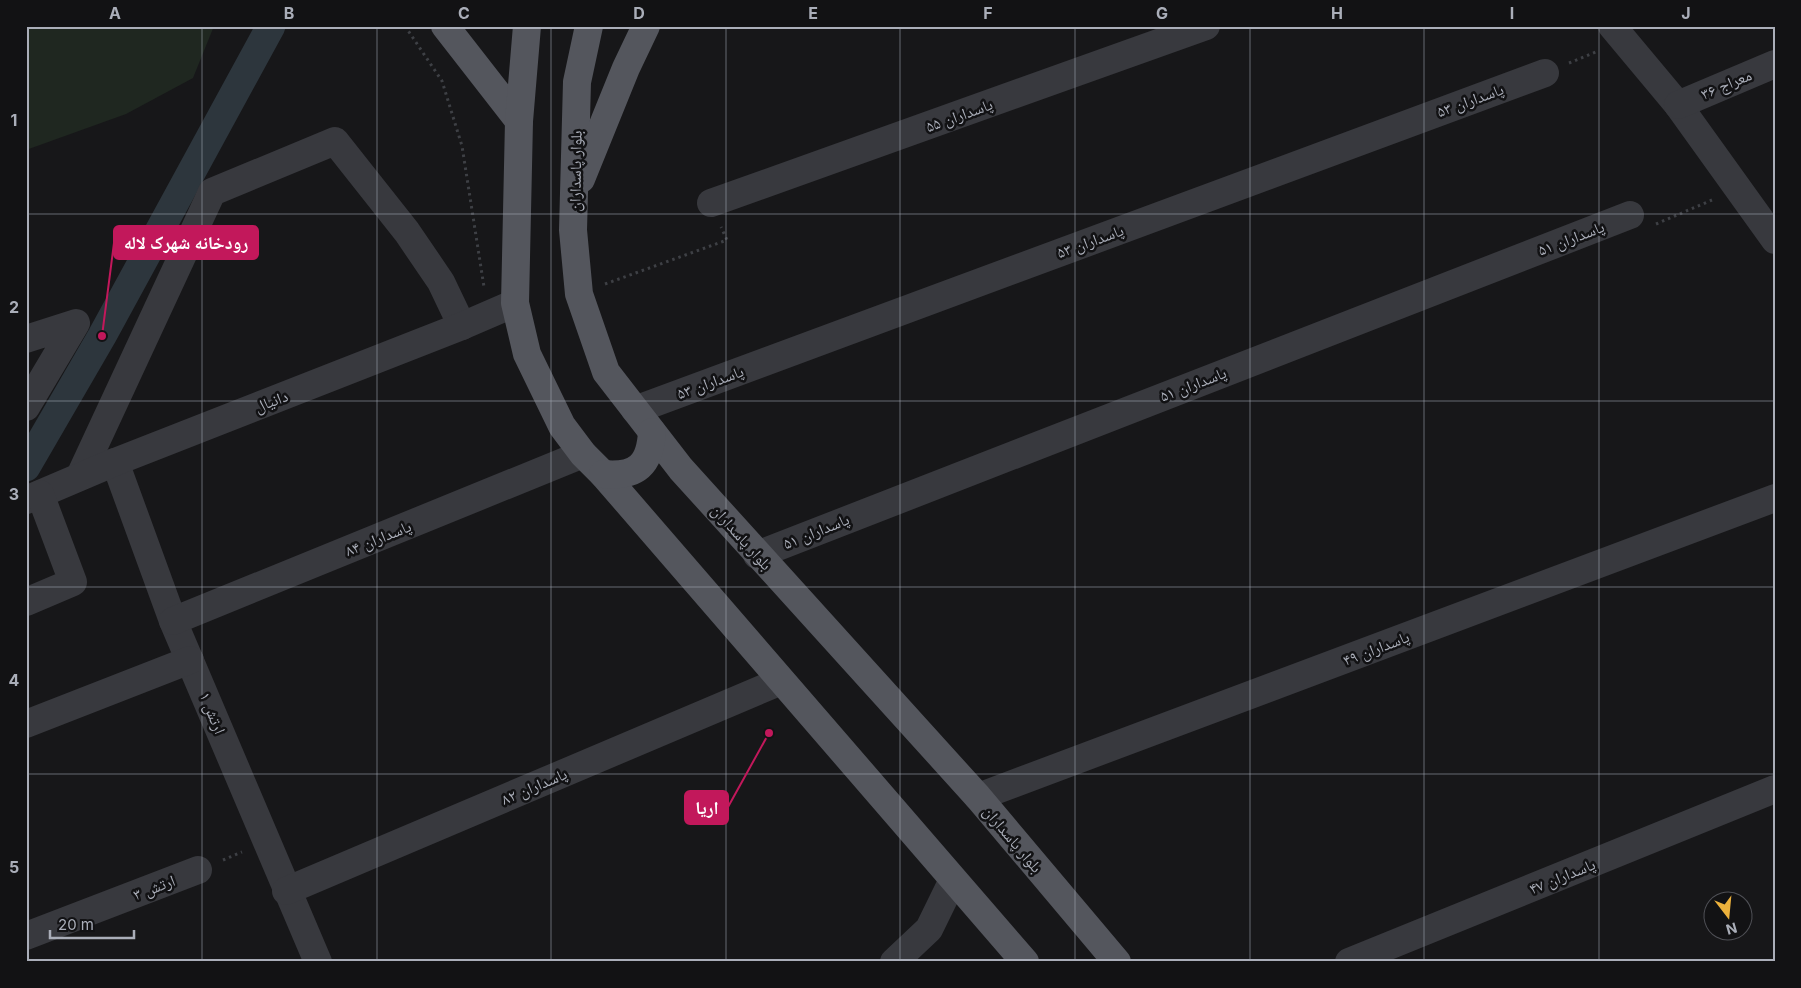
<svg xmlns="http://www.w3.org/2000/svg" width="1801" height="988" font-family="Inter,'Noto Naskh Arabic',sans-serif">
<style>
.green{fill:#1f2720}
.lines{fill:none;stroke-linecap:round;stroke-linejoin:round}
.canal{stroke:#2d363d;stroke-width:29}
.path{stroke:#3e4045;stroke-width:3;stroke-dasharray:2.5 4;stroke-linecap:butt}
.minor{stroke:#38393e;stroke-width:28}
.major{stroke:#54565d;stroke-width:28}
.grid{fill:none;stroke:#aaaeb9;stroke-width:1;stroke-opacity:0.55}
.labels{text-anchor:middle;dominant-baseline:central;stroke-width:5;stroke-linejoin:round;paint-order:stroke}
.street-label{font-size:16px;fill:#aaaeb9;stroke:#121214}
.leader{fill:none;stroke:#c2185b;stroke-width:2}
.callout-dot{fill:#c2185b;stroke:#121214;stroke-width:2}
.callout{fill:#c2185b;stroke:#c2185b;stroke-width:2}
.callout-label{font-size:18px;text-anchor:middle;font-weight:bold;fill:#fff}
.neatline{fill:none;stroke:#aaaeb9;stroke-width:2}
.grid-label{font-size:16px;text-anchor:middle;font-weight:bold;fill:#aaaeb9}
</style>
<rect width="100%" height="100%" fill="#171719"/>
<polygon class="green" points="26,26 214,26 193,78 126,114 26,150"/>
<g class="lines">
<polyline class="canal" points="26,467 102,336 271,26"/>
<g class="path">
<polyline points="405,26 442,81 462,146 484,287"/>
<polyline points="1569,63 1598,51"/>
<polyline points="1656,224 1712,200"/>
<polyline points="605,284 727,240 721,227"/>
<polyline points="223,860 242,852"/>
</g>
<g class="minor">
<polyline points="1612,26 1678,105 1775,240"/>
<polyline points="1678,105 1775,64"/>
<polyline points="711,203 1206,26"/>
<polyline points="26,339 76,323 26,407"/>
<polyline points="635,410 1545,73"/>
<polyline points="115,462 173,621 318,962"/>
<polyline points="80,476 212,192 335,141 407,232 441,282 462,326"/>
<polyline points="26,500 115,462 462,326 515,303"/>
<polyline points="757,555 1630,215"/>
<polyline points="26,602 73,582 40,494"/>
<polyline points="173,621 583,454"/>
<polyline points="26,724 190,660"/>
<polyline points="978,797 1775,498"/>
<polyline points="286,891 781,681"/>
<polyline points="26,936 198,870"/>
<polyline points="894,962 929,929 953,880"/>
<polyline points="1349,962 1775,789"/>
</g>
<g class="major">
<polyline points="445,26 519,121"/>
<polyline points="527,26 519,121 515,303 527,354 562,426 583,454 603,474 1025,962"/>
<polyline points="589,26 577,82 573,230 579,294 606,372 681,469 978,797 1117,962"/>
<polyline points="581,179 626,68 646,26"/>
<path d="M603 474C637 477 650 465 652 432"/>
</g>
</g>
<path class="grid" d="M202 26V962M377 26V962M551 26V962M726 26V962M900 26V962M1075 26V962M1250 26V962M1424 26V962M1599 26V962M26 214H1775M26 401H1775M26 587H1775M26 774H1775"/>
<g class="labels">
<g class="street-label">
<text transform="translate(1726 84) rotate(-23)">معراج ۳۶</text>
<text transform="translate(1470 100) rotate(-20)">پاسداران ۵۳</text>
<text transform="translate(959 115) rotate(-20)">پاسداران ۵۵</text>
<text transform="translate(575 171) rotate(-89)">بلوار پاسداران</text>
<text transform="translate(1571 238) rotate(-21)">پاسداران ۵۱</text>
<text transform="translate(1090 241) rotate(-20)">پاسداران ۵۳</text>
<text transform="translate(710 382) rotate(-20)">پاسداران ۵۳</text>
<text transform="translate(1193 384) rotate(-21)">پاسداران ۵۱</text>
<text transform="translate(271 401) rotate(-21)">دانیال</text>
<text transform="translate(816 531) rotate(-22)">پاسداران ۵۱</text>
<text transform="translate(742 537) rotate(48)">بلوار پاسداران</text>
<text transform="translate(378 538) rotate(-22)">پاسداران ۸۴</text>
<text transform="translate(1376 648) rotate(-21)">پاسداران ۴۹</text>
<text transform="translate(213 713) rotate(68)">ارتش ۱</text>
<text transform="translate(534 786) rotate(-23)">پاسداران ۸۲</text>
<text transform="translate(1013 839) rotate(50)">بلوار پاسداران</text>
<text transform="translate(1562 876) rotate(-22)">پاسداران ۴۷</text>
<text transform="translate(154 887) rotate(-21)">ارتش ۳</text>
</g>
</g>
<path class="leader" d="M102 336L114 243M769 733L728 807"/>
<g class="callout-dot">
<circle cx="102" cy="336" r="5"/>
<circle cx="769" cy="733" r="5"/>
</g>
<g class="callout">
<rect x="114" y="226" width="144" height="33" rx="5"/>
<rect x="685" y="791" width="43" height="33" rx="5"/>
</g>
<g class="callout-label">
<text x="186" y="249">رودخانه شهرک لاله</text>
<text x="707" y="814">اریا</text>
</g>
<rect width="1801" height="988" fill="none" stroke="#121214" stroke-width="55"/>
<g transform="translate(1728 916) rotate(164)"><circle r="24" fill="#121214" stroke="#4f5056"/>
<path d="M0-4L9 19L0 12L-9 19Z" fill="#ecb13c"/>
<text y="-8" font-size="14" font-weight="bold" text-anchor="middle" fill="#aaaeb9">N</text>
</g>
<path d="M50 930v8h84v-8" fill="none" stroke="#aaaeb9" stroke-width="2.5"/>
<text x="58" y="930" font-size="15" fill="#aaaeb9" stroke="#121214" stroke-width="4" paint-order="stroke">20 m</text>
<rect x="28" y="28" width="1746" height="932" class="neatline"/>
<g class="grid-label">
<text x="115" y="19">A</text>
<text x="289" y="19">B</text>
<text x="464" y="19">C</text>
<text x="639" y="19">D</text>
<text x="813" y="19">E</text>
<text x="988" y="19">F</text>
<text x="1162" y="19">G</text>
<text x="1337" y="19">H</text>
<text x="1512" y="19">I</text>
<text x="1686" y="19">J</text>
<text x="14" y="126">1</text>
<text x="14" y="313">2</text>
<text x="14" y="500">3</text>
<text x="14" y="686">4</text>
<text x="14" y="873">5</text>
</g>
</svg>
